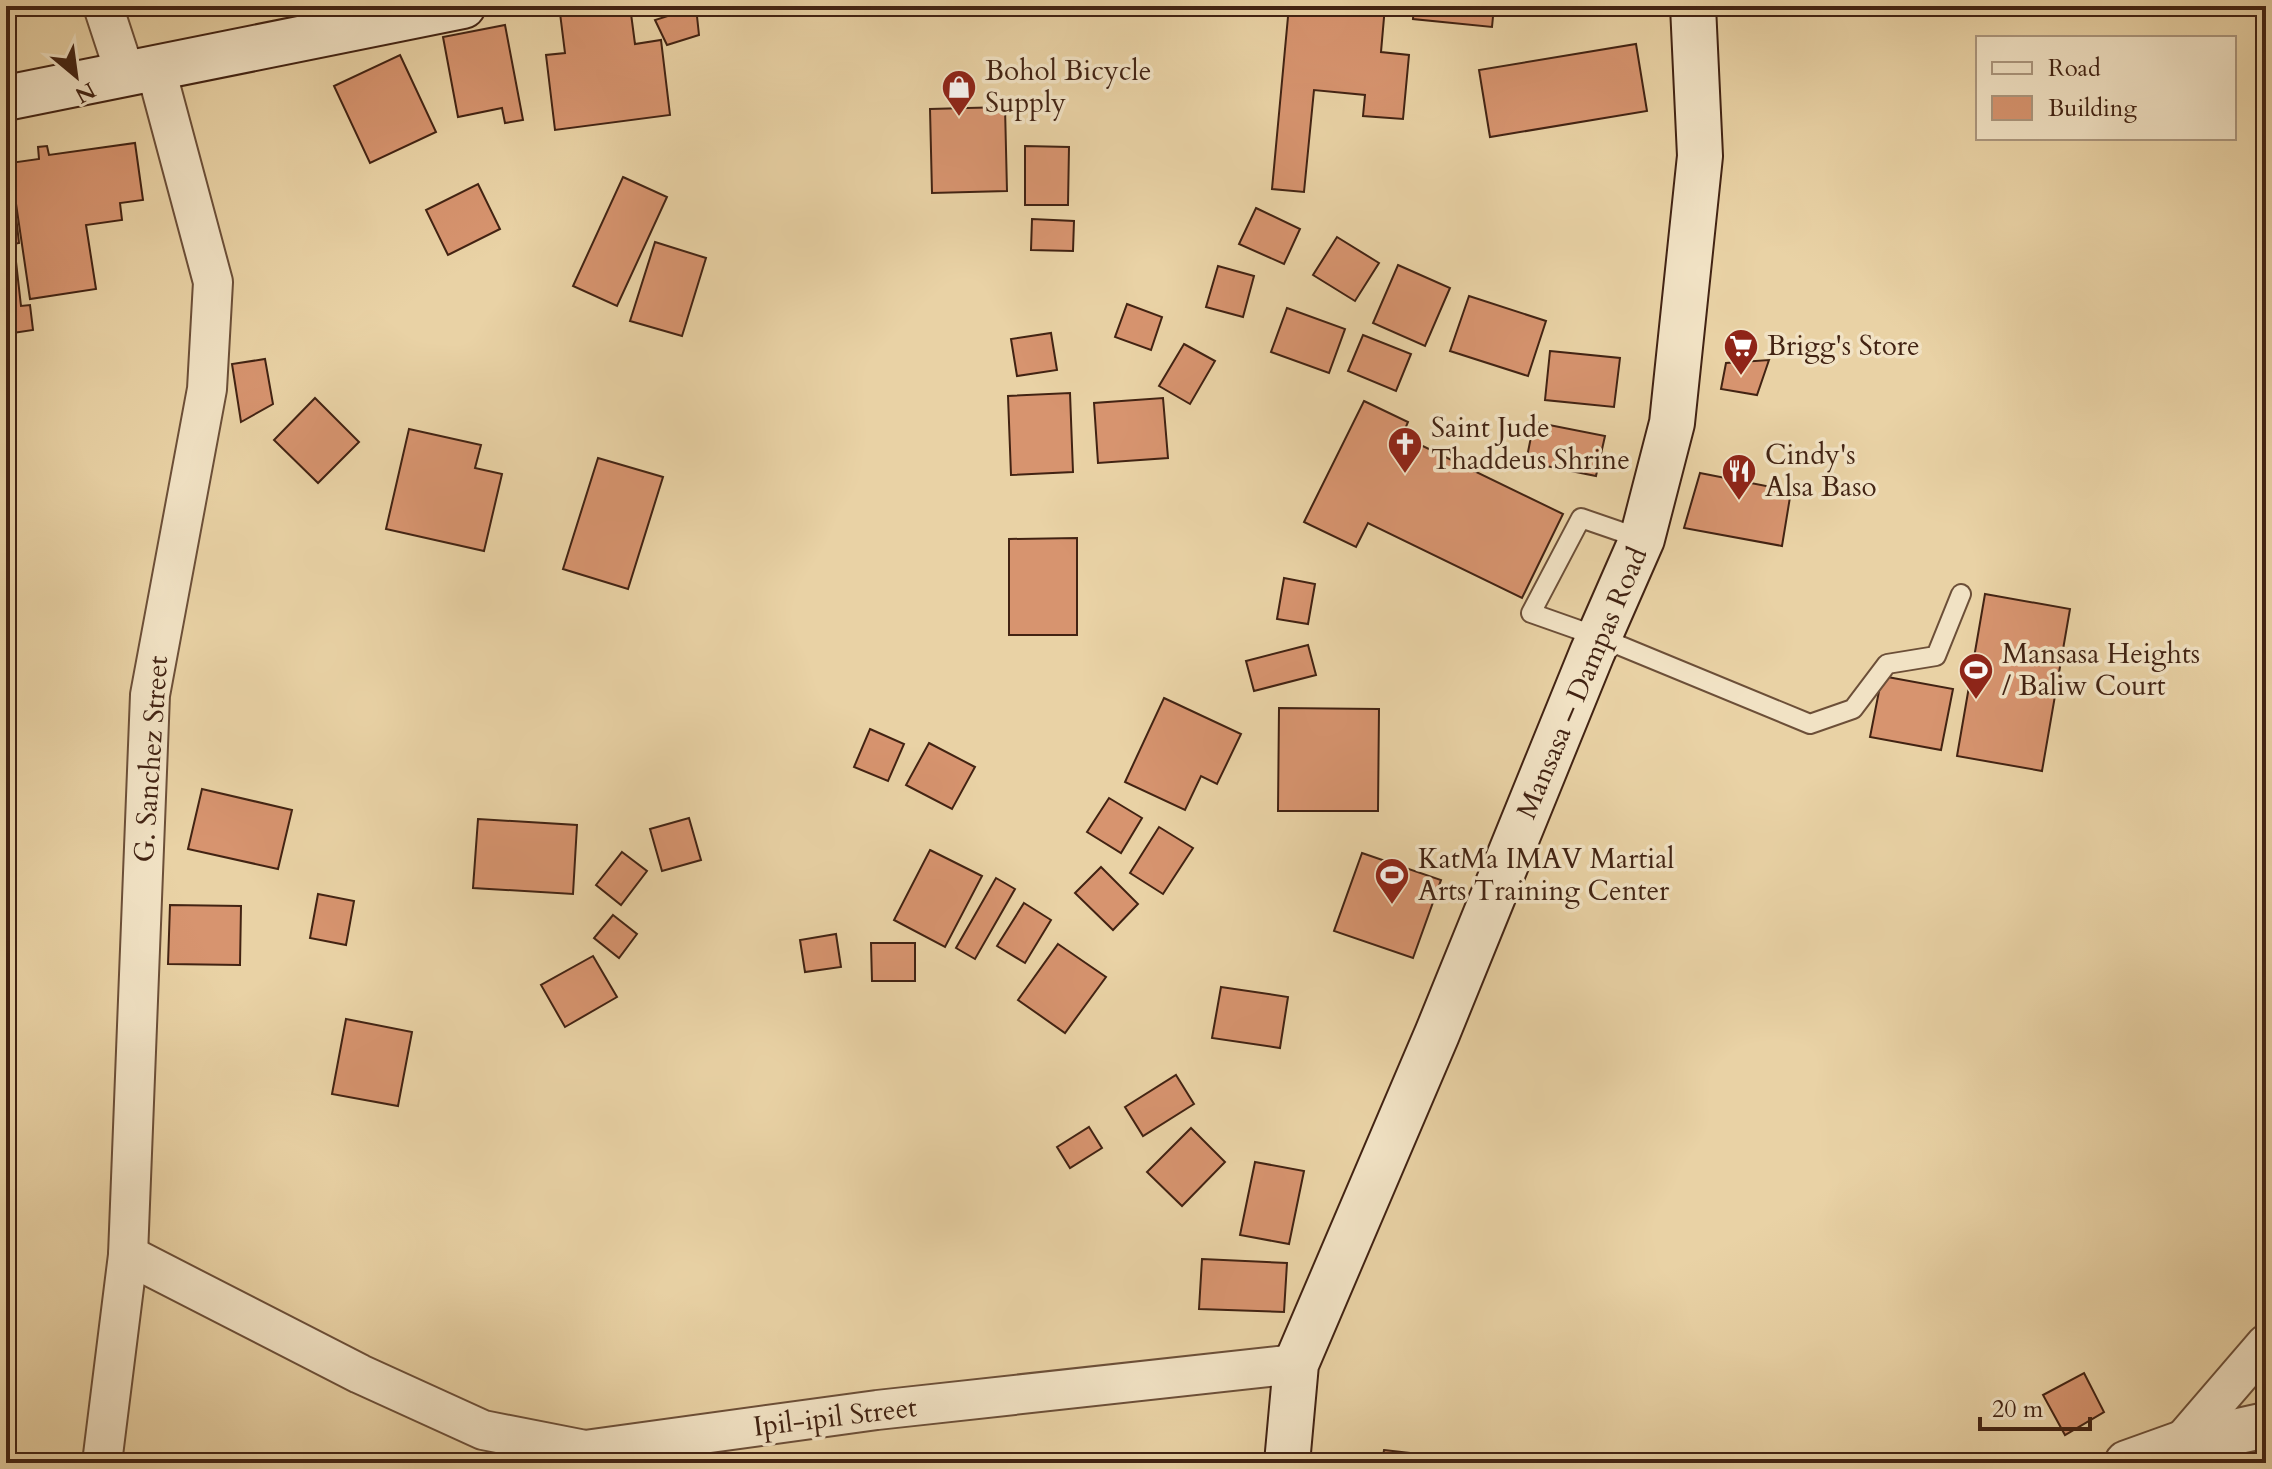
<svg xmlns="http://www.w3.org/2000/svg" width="2272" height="1469" font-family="Cardo,serif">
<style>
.building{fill:#d7946f;stroke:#422313;stroke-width:2}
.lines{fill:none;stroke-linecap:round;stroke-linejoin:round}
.service-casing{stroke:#6c4f38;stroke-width:22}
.minor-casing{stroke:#6c4f38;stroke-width:42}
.tertiary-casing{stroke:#6c4f38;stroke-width:48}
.secondary-casing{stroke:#422313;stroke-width:48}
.service{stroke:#f1e2c4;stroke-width:18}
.minor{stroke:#f1e2c4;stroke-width:38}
.tertiary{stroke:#f1e2c4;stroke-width:44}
.secondary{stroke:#f1e2c4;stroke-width:44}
.labels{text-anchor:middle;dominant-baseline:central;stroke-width:7;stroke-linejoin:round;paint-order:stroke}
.poi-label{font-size:28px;fill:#422313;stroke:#f1e2c4;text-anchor:start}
.street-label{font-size:28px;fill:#422313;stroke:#f1e2c4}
</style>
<rect width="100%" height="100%" fill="#e9d2a5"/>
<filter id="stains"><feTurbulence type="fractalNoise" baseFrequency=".0025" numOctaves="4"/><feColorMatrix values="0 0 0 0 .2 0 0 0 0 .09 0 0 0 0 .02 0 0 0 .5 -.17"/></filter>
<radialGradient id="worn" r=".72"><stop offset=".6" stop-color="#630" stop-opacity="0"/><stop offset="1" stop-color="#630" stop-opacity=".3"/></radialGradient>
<g class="building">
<polygon points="618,6 630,6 635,44 661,40 670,115 555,130 546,55 565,53 560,13"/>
<polygon points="1289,6 1339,6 1339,10 1355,11 1355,6 1385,6 1381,52 1409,55 1403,119 1363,116 1365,95 1314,90 1304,192 1272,189"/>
<polygon points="1414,6 1494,6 1492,27 1413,19"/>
<polygon points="696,7 699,35 667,45 655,20"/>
<polygon points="505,25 523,120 505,123 502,108 458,117 443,37"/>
<polygon points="1636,44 1647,111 1490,137 1479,70"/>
<polygon points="400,55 436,132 370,163 334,86"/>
<polygon points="1005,107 1007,191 932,193 930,109"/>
<polygon points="135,143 143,200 120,203 122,220 86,225 96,289 30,299 10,163 39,159 38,147 47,146 49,155"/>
<polygon points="1025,146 1069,147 1068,205 1025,205"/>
<polygon points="623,177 667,197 617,306 573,286"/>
<polygon points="478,184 500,229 448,255 426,210"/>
<polygon points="15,207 19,243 14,244 21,306 30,305 33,330 6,334 6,208"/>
<polygon points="1256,208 1300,229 1284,264 1239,244"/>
<polygon points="1032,219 1074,221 1073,251 1031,250"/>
<polygon points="1337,237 1379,263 1355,301 1313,275"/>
<polygon points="655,242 706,258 682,336 630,321"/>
<polygon points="1398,265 1450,288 1425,346 1373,323"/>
<polygon points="1218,266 1254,276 1243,317 1206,307"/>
<polygon points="1469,296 1546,321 1528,376 1450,351"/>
<polygon points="1127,304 1162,317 1151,350 1115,337"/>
<polygon points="1287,308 1345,329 1329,373 1271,352"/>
<polygon points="1051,333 1057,370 1017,376 1011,339"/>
<polygon points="1363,335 1411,354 1396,391 1348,371"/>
<polygon points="1184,344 1215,361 1190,404 1159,386"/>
<polygon points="1550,351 1620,358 1614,407 1545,400"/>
<polygon points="265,359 273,404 241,422 232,364"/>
<polygon points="1769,360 1757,395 1721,389 1726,363"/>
<polygon points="1070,393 1073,472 1011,475 1008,396"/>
<polygon points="315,398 359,442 318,483 274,440"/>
<polygon points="1163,398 1168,458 1098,463 1094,403"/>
<polygon points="1364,401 1408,422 1402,436 1563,514 1522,598 1368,523 1356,547 1304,522"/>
<polygon points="1534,422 1605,436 1596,476 1526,462"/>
<polygon points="409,429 481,445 475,468 502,474 484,551 386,529"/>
<polygon points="598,458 663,477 628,589 563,569"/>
<polygon points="1700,473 1791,491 1782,546 1684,528"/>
<polygon points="1077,538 1077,635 1009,635 1009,539"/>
<polygon points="1284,578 1315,584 1308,624 1277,619"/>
<polygon points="1985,594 2070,609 2042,771 1957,756"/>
<polygon points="1308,645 1316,675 1254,691 1246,661"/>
<polygon points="1882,676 1953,689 1941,750 1870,737"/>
<polygon points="1164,698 1241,734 1217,784 1201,776 1185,810 1125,782"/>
<polygon points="1279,708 1379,709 1378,811 1278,811"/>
<polygon points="870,729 904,744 888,781 854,767"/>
<polygon points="929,743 975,767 952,809 906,785"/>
<polygon points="202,789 292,810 278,869 188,849"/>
<polygon points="1109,798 1142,818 1121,853 1087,832"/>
<polygon points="689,818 701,860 662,871 650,829"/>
<polygon points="478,819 577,825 573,894 473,888"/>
<polygon points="1159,827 1193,848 1163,894 1130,873"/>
<polygon points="930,850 982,876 945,947 894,920"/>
<polygon points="622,852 647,871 621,905 596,885"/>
<polygon points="1362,853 1441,880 1413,958 1334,931"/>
<polygon points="1101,867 1138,904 1113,930 1075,893"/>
<polygon points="996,878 1015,889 975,959 956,948"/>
<polygon points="318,894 354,901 346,945 310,938"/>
<polygon points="1024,903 1051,920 1025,963 997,946"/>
<polygon points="170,905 241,906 240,965 168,964"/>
<polygon points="613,915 637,934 619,958 594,938"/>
<polygon points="836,934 841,967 805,972 800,940"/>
<polygon points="871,943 915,943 915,981 872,981"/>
<polygon points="1058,944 1106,977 1065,1033 1018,1000"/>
<polygon points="593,956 617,997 565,1027 541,985"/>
<polygon points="1221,987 1288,997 1280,1048 1212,1038"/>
<polygon points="346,1019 412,1032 398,1106 332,1094"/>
<polygon points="1176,1075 1194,1104 1143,1136 1125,1107"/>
<polygon points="1089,1127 1102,1148 1070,1168 1057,1147"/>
<polygon points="1191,1128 1225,1162 1182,1206 1147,1172"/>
<polygon points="1255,1162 1304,1171 1289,1244 1240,1235"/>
<polygon points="1202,1259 1287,1263 1284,1312 1199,1309"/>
<polygon points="2084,1373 2104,1412 2065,1435 2043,1395"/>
<polygon points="1384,1450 1455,1458 1454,1463 1382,1463"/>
</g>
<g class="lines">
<g class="service-casing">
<polyline id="service" points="1642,539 1581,518 1531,613 1599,637 1810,724 1853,709 1887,664 1936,656 1961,594"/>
</g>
<g class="minor-casing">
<g id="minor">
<polyline points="103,6 125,73"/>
<polyline points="128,1255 360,1374 483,1430 585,1450 877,1410 1296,1364"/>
<polyline points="2180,1444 2266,1344"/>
<polyline points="102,1463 128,1255 150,695 207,389 213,282 155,66"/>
</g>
</g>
<g class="tertiary-casing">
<polyline id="tertiary" points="2127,1463 2180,1444 2266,1425"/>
</g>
<g class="secondary-casing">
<g id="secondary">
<polyline points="6,98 463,6"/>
<polyline points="1287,1463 1296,1364 1437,1034 1592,653 1642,539 1672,423 1700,156 1693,6"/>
</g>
</g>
<use href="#service" class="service"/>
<use href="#minor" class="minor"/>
<use href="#tertiary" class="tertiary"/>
<use href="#secondary" class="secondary"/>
</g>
<defs>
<g id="shop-pin" transform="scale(1.8)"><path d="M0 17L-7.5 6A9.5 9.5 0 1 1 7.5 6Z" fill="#8f2418" stroke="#f1e2c4"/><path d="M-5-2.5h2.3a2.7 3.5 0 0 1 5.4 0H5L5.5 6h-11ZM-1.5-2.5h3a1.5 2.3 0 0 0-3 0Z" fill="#fff"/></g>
<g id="supermarket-pin" transform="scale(1.8)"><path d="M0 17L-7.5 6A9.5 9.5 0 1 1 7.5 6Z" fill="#8f2418" stroke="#f1e2c4"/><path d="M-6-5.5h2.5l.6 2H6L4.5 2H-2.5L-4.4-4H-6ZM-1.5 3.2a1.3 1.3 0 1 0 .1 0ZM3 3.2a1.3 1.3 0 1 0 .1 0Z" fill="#fff"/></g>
<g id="church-pin" transform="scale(1.8)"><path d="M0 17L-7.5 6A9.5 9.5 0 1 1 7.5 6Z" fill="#8f2418" stroke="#f1e2c4"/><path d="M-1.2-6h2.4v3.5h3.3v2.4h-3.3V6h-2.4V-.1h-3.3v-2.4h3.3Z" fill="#fff"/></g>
<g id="restaurant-pin" transform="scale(1.8)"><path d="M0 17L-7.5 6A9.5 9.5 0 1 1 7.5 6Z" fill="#8f2418" stroke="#f1e2c4"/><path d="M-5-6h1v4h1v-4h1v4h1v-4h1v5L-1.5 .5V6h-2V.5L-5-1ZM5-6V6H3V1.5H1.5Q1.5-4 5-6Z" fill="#fff"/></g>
<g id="stadium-pin" transform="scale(1.8)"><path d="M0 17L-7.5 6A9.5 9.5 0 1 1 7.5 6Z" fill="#8f2418" stroke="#f1e2c4"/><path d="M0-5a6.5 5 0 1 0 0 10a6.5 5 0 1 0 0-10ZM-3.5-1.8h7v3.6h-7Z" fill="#fff"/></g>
</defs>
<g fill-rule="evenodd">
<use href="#shop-pin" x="959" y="87"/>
<use href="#supermarket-pin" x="1741" y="346"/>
<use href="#church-pin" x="1405" y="444"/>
<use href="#restaurant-pin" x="1739" y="471"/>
<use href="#stadium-pin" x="1976" y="670"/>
<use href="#stadium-pin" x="1392" y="875"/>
</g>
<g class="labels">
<g class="poi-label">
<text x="985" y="71">Bohol Bicycle<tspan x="985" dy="32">Supply</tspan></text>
<text x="1767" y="346">Brigg's Store</text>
<text x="1431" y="428">Saint Jude<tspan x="1431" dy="32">Thaddeus Shrine</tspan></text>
<text x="1765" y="455">Cindy's<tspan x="1765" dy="32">Alsa Baso</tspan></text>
<text x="2002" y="654">Mansasa Heights<tspan x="2002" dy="32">/ Baliw Court</tspan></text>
<text x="1418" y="859">KatMa IMAV Martial<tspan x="1418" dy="32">Arts Training Center</tspan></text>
</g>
<g class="street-label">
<text transform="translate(1582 683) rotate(-67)">Mansasa – Dampas Road</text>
<text transform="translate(151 759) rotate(-86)">G. Sanchez Street</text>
<text transform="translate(835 1417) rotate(-7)">Ipil-ipil Street</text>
</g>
</g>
<rect width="2272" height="1469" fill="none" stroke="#e9d2a5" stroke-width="32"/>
<rect x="8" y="8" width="2256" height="1453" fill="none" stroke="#422313" stroke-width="4"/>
<rect x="16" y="16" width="2240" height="1437" fill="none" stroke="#422313" stroke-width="2"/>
<rect x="1976" y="36" width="260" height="104" fill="#f1e2c4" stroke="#ab967d" stroke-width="2"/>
<rect x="1992" y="62" width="40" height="12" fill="#f1e2c4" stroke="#ab967d" stroke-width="2"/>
<text x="2048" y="76" font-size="24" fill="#422313">Road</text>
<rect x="1992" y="96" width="40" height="24" fill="#d7946f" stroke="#ab967d" stroke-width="2"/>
<text x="2048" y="116" font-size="24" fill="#422313">Building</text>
<g transform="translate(76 76) rotate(151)" stroke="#f1e2c4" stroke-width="6" paint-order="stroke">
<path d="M0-6L14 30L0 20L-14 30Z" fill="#422313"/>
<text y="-12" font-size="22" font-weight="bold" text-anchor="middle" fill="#422313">N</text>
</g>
<path d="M1980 1417v12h110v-12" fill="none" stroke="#422313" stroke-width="4"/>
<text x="1992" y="1417" font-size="24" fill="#422313" stroke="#f1e2c4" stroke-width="6" paint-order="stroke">20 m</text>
<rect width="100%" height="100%" filter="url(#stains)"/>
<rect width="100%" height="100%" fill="url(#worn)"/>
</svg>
